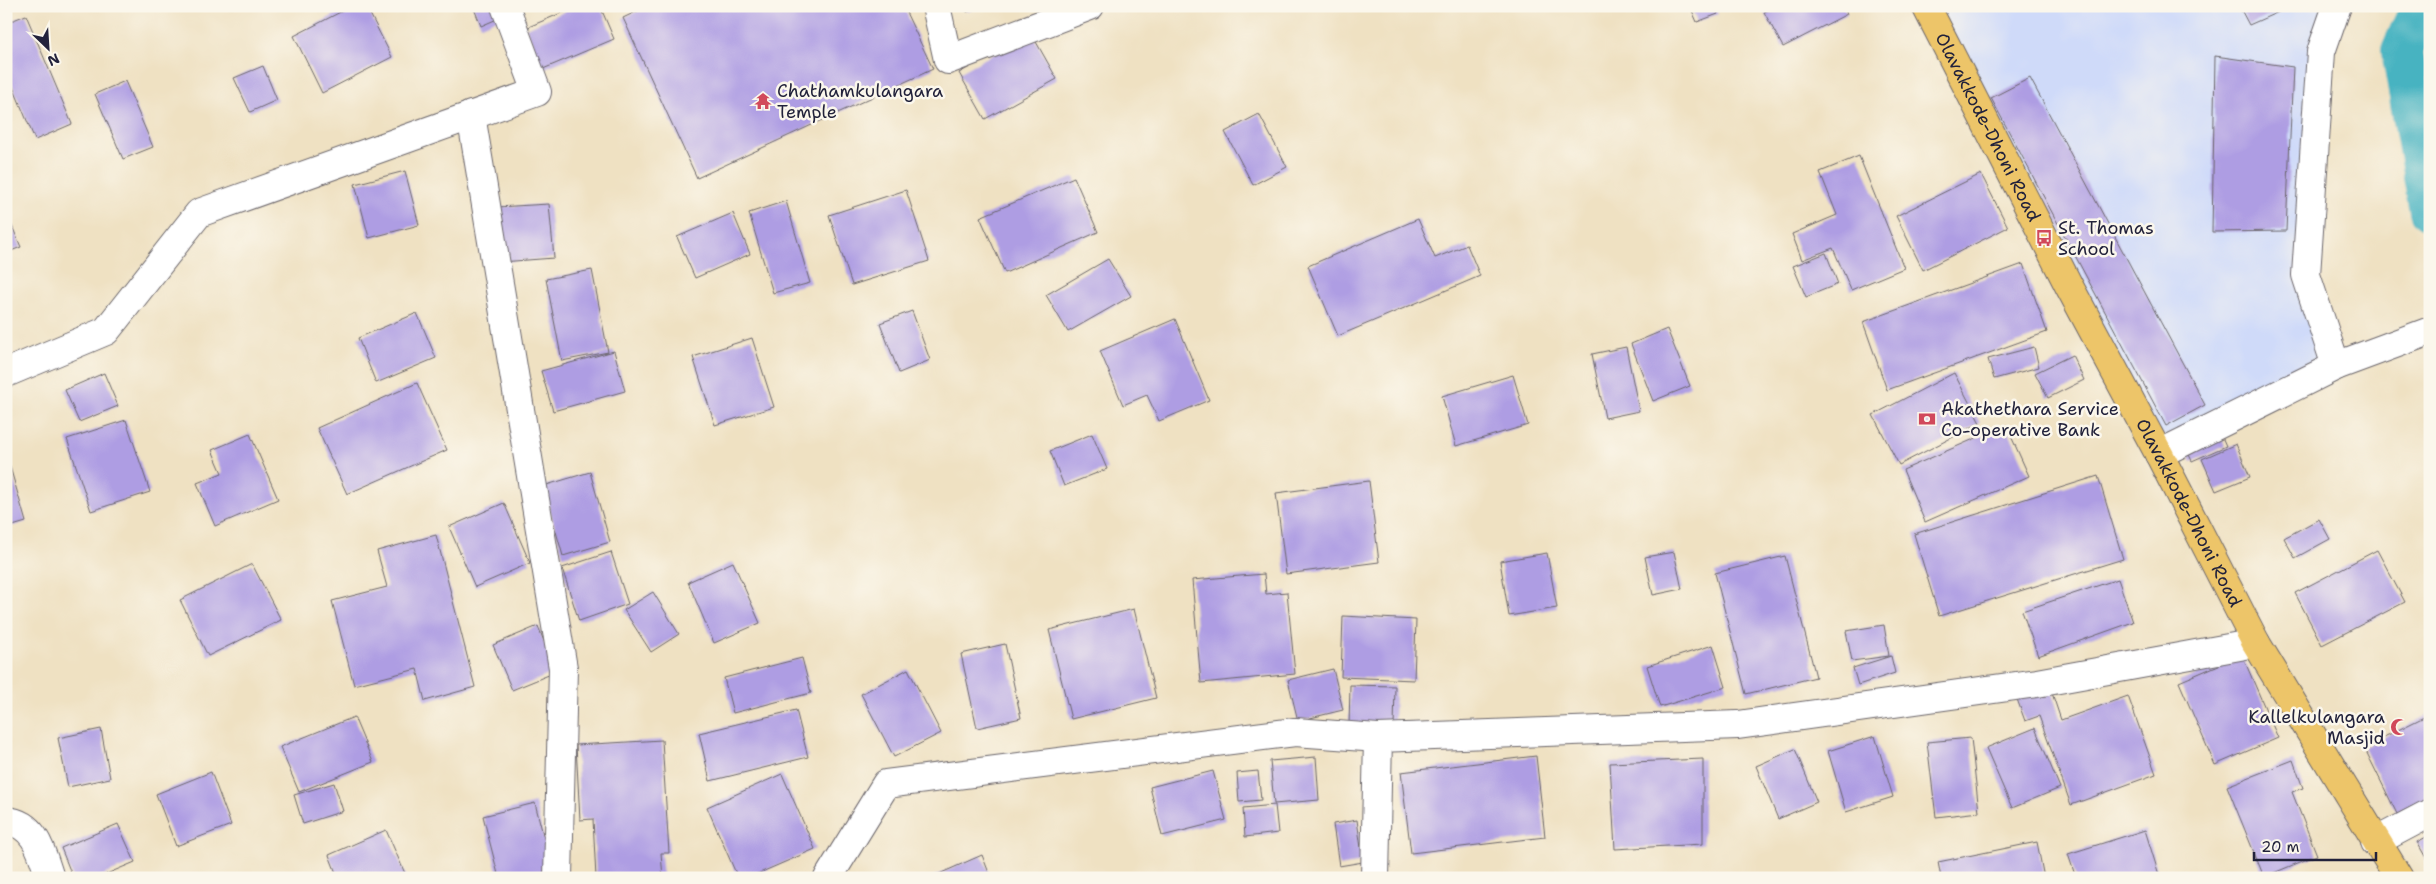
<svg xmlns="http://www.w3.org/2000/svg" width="2436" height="884" font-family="'Shantell Sans',sans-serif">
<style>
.built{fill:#cfdaf9}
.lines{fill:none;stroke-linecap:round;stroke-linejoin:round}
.canal{stroke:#46b3c1;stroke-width:42}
.building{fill:#ae9de3}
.minor-casing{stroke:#6a656a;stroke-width:30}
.major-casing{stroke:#6a656a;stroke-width:30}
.minor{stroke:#fff;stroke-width:28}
.major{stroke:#edc569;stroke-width:28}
.labels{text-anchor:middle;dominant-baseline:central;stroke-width:5;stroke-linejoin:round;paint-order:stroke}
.poi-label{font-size:18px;fill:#22223b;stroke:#fbf7ec;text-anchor:start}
.street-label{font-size:18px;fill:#22223b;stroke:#fbf7ec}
</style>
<rect width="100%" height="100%" fill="#fbf7ec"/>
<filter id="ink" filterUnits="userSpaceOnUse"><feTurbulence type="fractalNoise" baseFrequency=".02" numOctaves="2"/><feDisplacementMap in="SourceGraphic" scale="10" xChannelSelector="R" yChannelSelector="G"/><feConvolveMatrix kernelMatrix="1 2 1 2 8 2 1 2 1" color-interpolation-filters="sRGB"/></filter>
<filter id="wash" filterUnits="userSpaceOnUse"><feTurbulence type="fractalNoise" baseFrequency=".0096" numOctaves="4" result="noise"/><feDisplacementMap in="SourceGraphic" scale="20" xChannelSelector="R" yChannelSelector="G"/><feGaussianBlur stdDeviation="1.12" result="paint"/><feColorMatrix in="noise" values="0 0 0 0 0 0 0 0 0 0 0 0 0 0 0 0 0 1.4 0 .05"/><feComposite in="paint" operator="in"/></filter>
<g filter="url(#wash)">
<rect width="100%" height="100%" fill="#efe1c2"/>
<polygon class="built" points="1926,6 2337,6 2308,234 2336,366 2159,454"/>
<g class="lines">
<polyline class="canal" points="2422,6 2402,51 2430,210"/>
</g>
<g id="blocks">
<g class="building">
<polygon points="352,6 366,6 392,57 322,93 294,36"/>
<polygon points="473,6 527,6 481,26"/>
<polygon points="578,6 600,6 614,39 543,69 526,28"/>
<polygon points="648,6 903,6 933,69 697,178 623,18"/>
<polygon points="964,6 981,6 967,12"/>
<polygon points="1690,6 1715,6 1718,14 1697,22"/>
<polygon points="1776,6 1843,6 1847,14 1783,47 1764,12"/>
<polygon points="2239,6 2292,6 2249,25"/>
<polygon points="26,15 72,124 35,140 6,70 6,23"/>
<polygon points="1031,33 1057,79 985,119 959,73"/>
<polygon points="2215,56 2293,67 2286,231 2212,232"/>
<polygon points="263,66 277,100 250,112 234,78"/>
<polygon points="2030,78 2205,405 2166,426 1991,98"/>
<polygon points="125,81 153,147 123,159 95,94"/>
<polygon points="1259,114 1287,167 1253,185 1225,132"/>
<polygon points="1859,156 1904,268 1851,290 1833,248 1802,260 1792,234 1837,215 1820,172"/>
<polygon points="405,171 419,225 369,238 355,184"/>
<polygon points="1981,174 2008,227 1923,270 1896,216"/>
<polygon points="1074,177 1098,232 1005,273 980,217"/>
<polygon points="906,190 929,261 852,285 829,215"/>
<polygon points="786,201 810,283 773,293 749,213"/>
<polygon points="549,204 554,258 501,262 497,207"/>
<polygon points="6,212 21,247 6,253"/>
<polygon points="733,213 750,254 695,278 677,237"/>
<polygon points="1418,219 1435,258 1467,245 1480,276 1338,336 1308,266"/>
<polygon points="1826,253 1838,284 1806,297 1793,266"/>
<polygon points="1108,259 1131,296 1068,332 1046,295"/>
<polygon points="2023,264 2047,332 1887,390 1863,322"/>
<polygon points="592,270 608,352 562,361 546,279"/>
<polygon points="912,311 930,360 899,373 880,323"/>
<polygon points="417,313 436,358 376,383 358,338"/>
<polygon points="1175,319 1209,400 1159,421 1147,395 1123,405 1100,351"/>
<polygon points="1667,329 1690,386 1653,401 1631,344"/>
<polygon points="752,338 774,407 715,425 693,357"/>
<polygon points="1626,347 1639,411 1605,418 1592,354"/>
<polygon points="2034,347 2039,367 1994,379 1988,359"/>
<polygon points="614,351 625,391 553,411 541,371"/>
<polygon points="2072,355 2084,380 2048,398 2035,373"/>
<polygon points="104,373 118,406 79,422 65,390"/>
<polygon points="1954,373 1980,423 1899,465 1873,415"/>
<polygon points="1513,375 1528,425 1456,446 1442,396"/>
<polygon points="417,383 447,450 347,494 317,428"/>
<polygon points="2212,414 2226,446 2192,461 2177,429"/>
<polygon points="126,420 150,492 91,511 67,439"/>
<polygon points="2006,425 2029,476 1925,522 1903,470"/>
<polygon points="250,434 278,499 215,526 197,483 222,473 212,450"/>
<polygon points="1092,434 1107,469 1064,486 1050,451"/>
<polygon points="2236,444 2250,477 2216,491 2202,459"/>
<polygon points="6,453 26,522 6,528"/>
<polygon points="590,472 610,542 563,556 543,486"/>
<polygon points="2098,476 2123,559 1939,616 1914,534"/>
<polygon points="1369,481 1379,562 1286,574 1276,493"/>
<polygon points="504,503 530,563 475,587 449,527"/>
<polygon points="2319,519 2330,539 2295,558 2284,538"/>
<polygon points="436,535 475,687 425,701 417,669 354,685 332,601 387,587 377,551"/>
<polygon points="2377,550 2405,602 2322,645 2295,593"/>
<polygon points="611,552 628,604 579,621 562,568"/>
<polygon points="1674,552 1682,589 1653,595 1645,557"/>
<polygon points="1547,553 1557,608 1509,616 1500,561"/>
<polygon points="1785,556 1816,677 1746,694 1715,573"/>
<polygon points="733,562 760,623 714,643 688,582"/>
<polygon points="252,564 281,620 208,656 180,600"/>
<polygon points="1264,574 1266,594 1287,592 1295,674 1201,683 1192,580"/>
<polygon points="2118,579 2133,622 2038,656 2022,611"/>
<polygon points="653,592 679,634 651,652 624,610"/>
<polygon points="1134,609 1156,698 1071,719 1049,630"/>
<polygon points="1343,616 1416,620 1414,680 1341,677"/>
<polygon points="1884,625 1889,656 1852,661 1846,631"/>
<polygon points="538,626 556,672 512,690 493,645"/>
<polygon points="1005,644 1021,718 977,728 961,654"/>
<polygon points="1713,645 1726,687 1660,707 1647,666"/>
<polygon points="2242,655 2278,738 2215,765 2179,682"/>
<polygon points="1891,656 1895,673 1858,685 1853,668"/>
<polygon points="802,658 811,693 733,713 724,678"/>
<polygon points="908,669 941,733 894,757 861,694"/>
<polygon points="1333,669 1343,710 1298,721 1288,680"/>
<polygon points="1350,685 1395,686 1394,727 1349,727"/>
<polygon points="2050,687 2061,720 2128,696 2156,774 2071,805 2039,716 2025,721 2017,699"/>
<polygon points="796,710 808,757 710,781 699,733"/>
<polygon points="2430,714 2430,797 2397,814 2364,747"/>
<polygon points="354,717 373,762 299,792 280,747"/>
<polygon points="2035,728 2060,788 2012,808 1986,748"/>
<polygon points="101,729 110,778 68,787 58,738"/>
<polygon points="1875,736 1893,797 1846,812 1828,751"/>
<polygon points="1971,738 1979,812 1936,817 1927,742"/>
<polygon points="662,740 669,853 661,853 663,878 596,878 593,819 580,820 576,745"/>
<polygon points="1795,749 1817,802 1778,819 1756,766"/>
<polygon points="1536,756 1545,837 1411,853 1401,772"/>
<polygon points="1316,757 1319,800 1274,804 1270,761"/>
<polygon points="1703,759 1703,844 1615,849 1610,763"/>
<polygon points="2293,760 2303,788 2292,792 2317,855 2264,877 2227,786"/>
<polygon points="1213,771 1226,820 1162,836 1150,787"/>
<polygon points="1258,771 1261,800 1239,802 1237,773"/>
<polygon points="211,772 231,825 176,846 156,794"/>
<polygon points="782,774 815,849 748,878 738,878 707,807"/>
<polygon points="334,783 343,811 303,824 294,795"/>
<polygon points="535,803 554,878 499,878 483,816"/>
<polygon points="1275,805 1278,833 1245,837 1243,808"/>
<polygon points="1357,820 1363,862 1339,866 1333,824"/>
<polygon points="118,824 135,862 97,878 73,878 61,848"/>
<polygon points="386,830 407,878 338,878 329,855"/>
<polygon points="2145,830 2160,878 2076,878 2068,854"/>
<polygon points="2430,835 2430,865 2417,842"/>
<polygon points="2037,842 2044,878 1941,878 1938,862"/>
<polygon points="982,855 991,878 930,878"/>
</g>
</g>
</g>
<g filter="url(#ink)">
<use href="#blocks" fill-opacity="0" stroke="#6a656a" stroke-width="1"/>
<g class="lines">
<g class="minor-casing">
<g id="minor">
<polyline points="936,6 948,60 1090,6"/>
<polyline points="471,115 563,668 558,878"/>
<polyline points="2336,366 2306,275 2321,52 2337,6"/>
<polyline points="6,373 106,331 199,213 537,92 505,6"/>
<polyline points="2159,454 2336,366 2430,331"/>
<path d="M6 821C36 823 42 854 50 878"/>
<polyline points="2375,842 2430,813"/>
<polyline points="828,878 886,784 1295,732 1378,738 1738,725 2037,683 2256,643"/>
<polyline points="1375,878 1378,738"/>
</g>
</g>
<g class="major-casing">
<g id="major">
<path id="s1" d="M1926 6 2069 286 2159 454 2256 643 2399 878"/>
</g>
</g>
<use href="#minor" class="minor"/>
<use href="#major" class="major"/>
</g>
</g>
<defs>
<g id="temple-bare" transform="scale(1.35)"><path d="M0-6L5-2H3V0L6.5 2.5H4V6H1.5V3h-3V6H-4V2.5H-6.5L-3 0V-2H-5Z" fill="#d1495b" stroke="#fbf7ec" stroke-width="2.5" paint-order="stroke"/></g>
<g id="bus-bare" transform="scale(1.35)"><path d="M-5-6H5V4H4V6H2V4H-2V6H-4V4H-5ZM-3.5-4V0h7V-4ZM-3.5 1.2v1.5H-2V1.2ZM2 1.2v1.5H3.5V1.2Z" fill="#d1495b" stroke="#fbf7ec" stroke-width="2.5" paint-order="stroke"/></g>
<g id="bank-bare" transform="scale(1.35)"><path d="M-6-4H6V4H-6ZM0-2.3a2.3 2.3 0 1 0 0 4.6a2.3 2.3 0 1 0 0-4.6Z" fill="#d1495b" stroke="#fbf7ec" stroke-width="2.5" paint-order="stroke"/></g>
<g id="mosque-bare" transform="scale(1.35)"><path d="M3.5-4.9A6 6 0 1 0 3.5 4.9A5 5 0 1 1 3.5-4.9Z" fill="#d1495b" stroke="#fbf7ec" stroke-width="2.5" paint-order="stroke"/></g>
</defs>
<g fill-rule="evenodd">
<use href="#temple-bare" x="763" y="101"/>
<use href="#bus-bare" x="2044" y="238"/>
<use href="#bank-bare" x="1927" y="419"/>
<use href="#mosque-bare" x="2399" y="727"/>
</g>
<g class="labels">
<g class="poi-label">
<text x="777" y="91">Chathamkulangara<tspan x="777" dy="21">Temple</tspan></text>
<text x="2058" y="228">St. Thomas<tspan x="2058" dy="21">School</tspan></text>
<text x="1941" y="409">Akathethara Service<tspan x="1941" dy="21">Co-operative Bank</tspan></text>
<text x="2385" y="717" text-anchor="end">Kallelkulangara<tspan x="2385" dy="21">Masjid</tspan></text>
</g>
<g class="street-label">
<text stroke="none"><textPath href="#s1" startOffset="136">Olavakkode-Dhoni Road</textPath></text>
<text stroke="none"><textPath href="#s1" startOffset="571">Olavakkode-Dhoni Road</textPath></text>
</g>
</g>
<rect width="2436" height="884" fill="none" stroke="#fbf7ec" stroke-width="25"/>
<g transform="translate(48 48) rotate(155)" stroke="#fbf7ec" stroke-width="4" paint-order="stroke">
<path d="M0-4L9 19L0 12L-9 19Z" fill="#22223b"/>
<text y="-8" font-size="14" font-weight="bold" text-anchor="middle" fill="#22223b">N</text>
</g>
<path d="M2254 852v8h122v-8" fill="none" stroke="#22223b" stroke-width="2.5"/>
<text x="2261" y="852" font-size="15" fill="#22223b" stroke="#fbf7ec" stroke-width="4" paint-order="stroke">20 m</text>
</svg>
